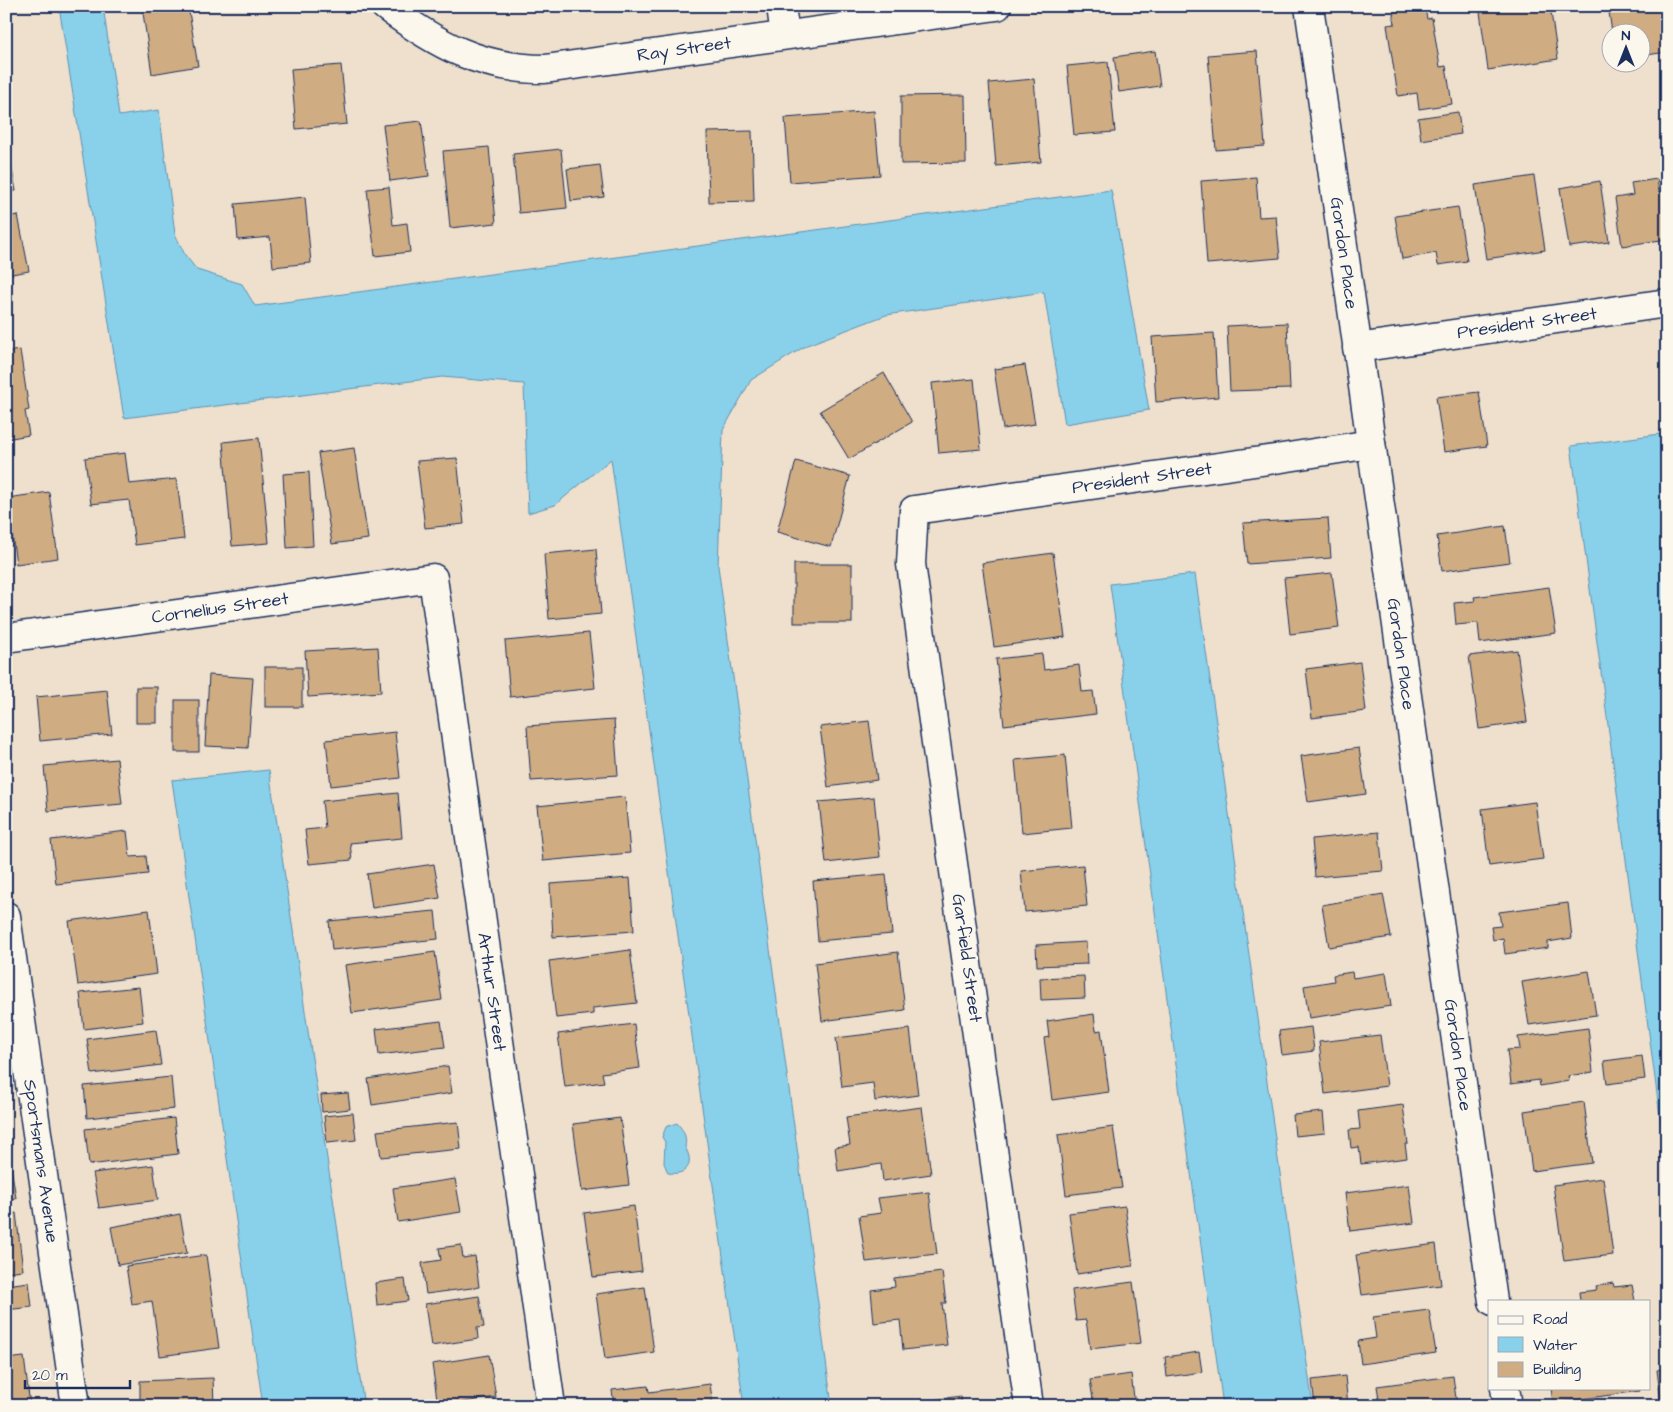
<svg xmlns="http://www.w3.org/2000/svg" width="1673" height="1412" font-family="'Architects Daughter',sans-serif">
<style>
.water{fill:#89d1eb;stroke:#5d90b3}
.building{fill:#d0ac82;stroke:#1b2f5e}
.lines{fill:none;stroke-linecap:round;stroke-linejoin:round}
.street-casing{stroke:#1b2f5e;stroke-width:31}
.street{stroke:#fbf7ec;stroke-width:28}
.labels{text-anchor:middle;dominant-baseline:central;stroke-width:5;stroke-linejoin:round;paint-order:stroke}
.street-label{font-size:18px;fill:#1b2f5e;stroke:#fbf7ec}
</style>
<rect width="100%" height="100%" fill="#eee0cc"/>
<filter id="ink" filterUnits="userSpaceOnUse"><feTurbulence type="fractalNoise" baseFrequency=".02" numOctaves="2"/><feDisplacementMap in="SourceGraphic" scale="10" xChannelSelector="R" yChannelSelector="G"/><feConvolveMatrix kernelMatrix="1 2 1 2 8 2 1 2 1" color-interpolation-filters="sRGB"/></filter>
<g filter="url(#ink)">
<g class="water">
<polygon points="59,6 103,6 119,116 159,110 175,234 185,255 197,270 242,284 255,306 1111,190 1149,410 1065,424 1044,292 886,315 807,345 751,380 723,430 718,566 832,1406 744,1406 611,459 555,505 528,513 524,384 442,377 124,418"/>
<polygon points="1660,434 1667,484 1667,1169 1571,446"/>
<polygon points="1195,574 1313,1406 1223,1406 1110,584"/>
<polygon points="269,770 364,1406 263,1406 172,780"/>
<path d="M677 1123C684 1131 687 1137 685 1147 695 1164 687 1176 668 1173L664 1163 665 1142 662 1137 666 1127Z"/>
</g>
<g class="building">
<polygon points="142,6 188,6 198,66 152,74"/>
<polygon points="1508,6 1550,6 1558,59 1488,70 1480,12 1508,8"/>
<polygon points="1608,6 1667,6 1667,52 1640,56 1640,32 1612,32"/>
<polygon points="1425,8 1427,19 1432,18 1440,67 1446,66 1452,104 1419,109 1417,93 1398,96 1387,25 1395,24 1393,12"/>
<polygon points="1155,51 1160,86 1119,92 1114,57"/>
<polygon points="1257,51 1265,146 1216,150 1208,55"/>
<polygon points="1108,62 1115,132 1074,135 1067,66"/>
<polygon points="341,65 347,124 296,129 291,69"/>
<polygon points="1034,79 1041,162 996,166 989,83"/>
<polygon points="965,95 966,163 901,164 901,96"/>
<polygon points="874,111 880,175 790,182 785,118"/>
<polygon points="1458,112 1461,134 1421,140 1418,118"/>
<polygon points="421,121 429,176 390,181 383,125"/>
<polygon points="752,131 754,201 709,202 707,132"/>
<polygon points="6,137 16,191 6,192"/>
<polygon points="489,147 496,223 450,228 443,151"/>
<polygon points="561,149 567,208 519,213 513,154"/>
<polygon points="600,165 604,197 571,201 567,169"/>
<polygon points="1534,176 1545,250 1486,259 1475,185"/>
<polygon points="1256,177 1259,217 1276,216 1280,258 1207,264 1201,181"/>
<polygon points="1657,179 1659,192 1667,191 1667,239 1622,246 1615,198 1633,195 1631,183"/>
<polygon points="1600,181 1609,242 1569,247 1560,188"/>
<polygon points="389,187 393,225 407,223 410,252 375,256 367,189"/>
<polygon points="305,197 311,263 273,267 270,237 238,240 235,204"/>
<polygon points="1458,207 1467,261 1438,265 1436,253 1402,259 1395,216"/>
<polygon points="18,215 29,271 6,275 6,217"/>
<polygon points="1287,323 1290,389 1230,391 1227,326"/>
<polygon points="1214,333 1218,397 1156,402 1152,337"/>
<polygon points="20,350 29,410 25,411 29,435 6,439 6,352"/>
<polygon points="1025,365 1035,424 1003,429 994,369"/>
<polygon points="884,373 912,422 849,459 820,411"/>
<polygon points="974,379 981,449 939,453 932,383"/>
<polygon points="1479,392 1487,446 1444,452 1436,397"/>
<polygon points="259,438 269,543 232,546 223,442"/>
<polygon points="354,448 368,539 332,544 318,453"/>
<polygon points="125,453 129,484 177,479 184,539 135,545 129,500 91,504 85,458"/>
<polygon points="457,458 464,524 425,528 417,461"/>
<polygon points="796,461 850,476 831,547 777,532"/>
<polygon points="309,472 313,546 287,548 283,474"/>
<polygon points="49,492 58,558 16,564 7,498"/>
<polygon points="1328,518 1331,558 1247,564 1243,523"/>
<polygon points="1505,526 1510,562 1442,571 1437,536"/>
<polygon points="596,549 601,614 549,619 544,554"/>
<polygon points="1053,553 1065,637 994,647 982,563"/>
<rect x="794" y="564" width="58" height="59"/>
<polygon points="1332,573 1339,628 1290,634 1284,578"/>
<polygon points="1549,587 1556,633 1480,643 1478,623 1456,625 1454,603 1475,601 1474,597"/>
<polygon points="589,633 595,688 510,697 505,641"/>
<polygon points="378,647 381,692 308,697 305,651"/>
<polygon points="1517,650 1527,722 1479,729 1469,656"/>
<polygon points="1042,654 1044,670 1079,665 1082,692 1093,691 1096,714 1004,725 996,659"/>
<polygon points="1360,662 1366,711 1312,718 1306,669"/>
<rect x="265" y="667" width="37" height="40"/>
<polygon points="209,675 253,678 248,748 205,746"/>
<rect x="136" y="687" width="21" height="36"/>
<polygon points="107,690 112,734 40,741 36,697"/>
<rect x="175" y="700" width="24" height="52"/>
<polygon points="614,720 618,775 531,781 527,726"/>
<polygon points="869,721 877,780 828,787 820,727"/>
<polygon points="395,732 400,778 331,786 326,740"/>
<polygon points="1359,748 1366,794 1308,802 1301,756"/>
<polygon points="1065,755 1072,828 1022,833 1015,760"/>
<polygon points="117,759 122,804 48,811 44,766"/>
<polygon points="398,793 402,838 350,843 352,860 309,864 305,830 325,828 322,801"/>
<polygon points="625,797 630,853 543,861 537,806"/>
<polygon points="874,797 880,857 826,863 819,802"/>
<polygon points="1535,802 1543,859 1489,866 1482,809"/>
<polygon points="127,831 130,857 146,856 148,874 56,884 51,840"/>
<polygon points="1379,832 1383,871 1315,877 1312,839"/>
<polygon points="434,864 440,898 372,908 367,874"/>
<polygon points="1083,865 1087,906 1025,912 1021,871"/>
<polygon points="886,874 892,934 818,941 813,881"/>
<polygon points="630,878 634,931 553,937 550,884"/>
<polygon points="1383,894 1391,937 1329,947 1322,905"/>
<polygon points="1568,903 1572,938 1548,942 1548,948 1505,954 1503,938 1493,940 1491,927 1501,926 1499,912"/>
<polygon points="149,910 157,974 78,985 69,921"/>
<polygon points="435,911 438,939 332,950 329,921"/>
<polygon points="1086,942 1087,964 1037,966 1036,945"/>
<polygon points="630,950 637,1003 593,1008 593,1014 556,1018 549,961"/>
<polygon points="435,952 442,1000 352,1013 345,965"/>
<polygon points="898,952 905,1010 822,1021 815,963"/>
<polygon points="1589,971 1596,1015 1529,1025 1522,982"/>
<polygon points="1352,972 1353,978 1386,973 1391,1006 1309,1018 1304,986 1334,981 1333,975"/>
<polygon points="1084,976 1085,998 1041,1000 1040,978"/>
<polygon points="139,987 143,1022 84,1029 80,993"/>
<polygon points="1094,1014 1096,1031 1101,1030 1109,1092 1052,1100 1044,1038 1049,1037 1047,1021"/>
<polygon points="441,1021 445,1047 379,1055 376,1029"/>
<polygon points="634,1024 640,1068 602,1073 604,1082 565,1087 558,1034"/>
<polygon points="1311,1027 1314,1051 1282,1055 1279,1031"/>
<polygon points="1588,1028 1593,1072 1568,1076 1569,1081 1540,1086 1539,1080 1511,1084 1507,1050 1520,1049 1518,1037"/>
<polygon points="910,1029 918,1095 875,1101 873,1083 842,1087 836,1038"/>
<polygon points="156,1030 161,1065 92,1074 87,1039"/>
<polygon points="1380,1035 1387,1086 1325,1094 1319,1042"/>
<polygon points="1642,1056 1645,1079 1607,1084 1604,1061"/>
<polygon points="448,1066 452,1093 372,1105 368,1079"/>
<polygon points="171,1077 174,1109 87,1118 84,1086"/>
<polygon points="348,1093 350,1109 322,1112 321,1095"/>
<polygon points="1584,1102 1592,1163 1532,1171 1524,1111"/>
<polygon points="1403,1105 1408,1144 1405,1144 1407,1158 1361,1164 1359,1147 1351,1148 1349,1130 1360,1129 1358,1111"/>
<polygon points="922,1107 931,1174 883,1181 881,1164 838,1171 835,1147 850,1145 846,1117"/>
<polygon points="1323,1112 1325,1133 1295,1136 1293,1115"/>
<polygon points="353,1113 356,1140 327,1143 324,1116"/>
<polygon points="174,1118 178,1154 89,1165 85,1129"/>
<polygon points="620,1118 629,1185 582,1191 573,1124"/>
<polygon points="458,1122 461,1149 381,1157 377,1131"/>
<polygon points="1113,1127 1122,1188 1066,1195 1058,1135"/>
<polygon points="6,1160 10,1160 16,1198 6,1199"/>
<polygon points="153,1165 158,1200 99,1208 93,1173"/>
<polygon points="1603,1178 1613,1255 1564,1261 1553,1185"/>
<polygon points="455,1179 461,1212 398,1222 393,1188"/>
<polygon points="1409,1185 1414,1223 1350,1231 1345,1193"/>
<polygon points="929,1192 937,1254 866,1262 859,1216 881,1213 878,1198"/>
<polygon points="634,1206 642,1271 593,1277 584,1213"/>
<polygon points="1125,1206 1133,1266 1077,1274 1069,1213"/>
<polygon points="16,1213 23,1270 6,1272 6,1215"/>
<polygon points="180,1214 187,1253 118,1265 111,1227"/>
<polygon points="1436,1244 1441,1285 1362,1295 1356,1255"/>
<polygon points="461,1245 463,1258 475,1256 479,1287 426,1294 422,1263 441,1260 439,1248"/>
<polygon points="206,1255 219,1348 160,1356 152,1301 132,1304 126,1266"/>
<polygon points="942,1272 946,1303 942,1303 947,1345 903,1350 900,1320 874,1323 871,1290 895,1287 894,1278"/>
<polygon points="405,1279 408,1301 377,1305 375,1283"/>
<polygon points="29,1282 32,1307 6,1310 6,1285"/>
<polygon points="1133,1282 1141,1343 1090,1349 1086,1320 1076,1321 1072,1290"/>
<polygon points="1613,1283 1614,1287 1632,1285 1635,1301 1580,1301 1579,1292 1597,1290 1596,1286"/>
<polygon points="645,1287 654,1352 605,1359 596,1294"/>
<polygon points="479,1296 484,1327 477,1328 478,1339 431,1346 425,1304"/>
<polygon points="1429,1310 1436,1353 1361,1364 1358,1341 1376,1338 1373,1317"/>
<polygon points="1199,1352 1202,1372 1167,1377 1165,1357"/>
<polygon points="489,1355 496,1397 438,1406 432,1364"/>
<polygon points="24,1357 30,1406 6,1406 6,1359"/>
<polygon points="1667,1368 1667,1401 1661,1402 1657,1370"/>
<polygon points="1131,1374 1135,1406 1094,1406 1090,1380"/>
<polygon points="1345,1376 1348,1406 1315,1406 1312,1380"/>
<polygon points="1453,1376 1457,1406 1380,1406 1377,1386"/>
<polygon points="213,1378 214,1406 140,1406 140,1381"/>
<polygon points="710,1384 713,1406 614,1406 612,1390 648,1386 649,1392"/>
<polygon points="1551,1388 1639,1388 1640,1391 1553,1403"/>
<polygon points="961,1396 962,1406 903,1406 902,1404"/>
</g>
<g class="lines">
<g class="street-casing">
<g id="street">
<path d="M385 6C436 44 480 69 545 69L997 6"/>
<polyline points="781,6 785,35"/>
<polyline points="1309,6 1493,1301"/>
<polyline points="1357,348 1667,303"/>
<polyline points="6,638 433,578 551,1406"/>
<polyline points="6,916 76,1406"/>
<polyline points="1505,1388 1508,1406"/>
<polyline points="1029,1406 911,564 914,510 1282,458 1371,444"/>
</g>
</g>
<use href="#street" class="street"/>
</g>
</g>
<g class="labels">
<g class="street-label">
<text transform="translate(684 49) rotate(-8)">Ray Street</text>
<text transform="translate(1344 253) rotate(82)">Gordon Place</text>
<text transform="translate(1527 323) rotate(-8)">President Street</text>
<text transform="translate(1142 478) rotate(-8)">President Street</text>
<text transform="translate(220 608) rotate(-8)">Cornelius Street</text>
<text transform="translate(1401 654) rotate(82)">Gordon Place</text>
<text transform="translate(967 958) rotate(82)">Garfield Street</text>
<text transform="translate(492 992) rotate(82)">Arthur Street</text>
<text transform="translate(1458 1055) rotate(82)">Gordon Place</text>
<text transform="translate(41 1161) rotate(82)">Sportsmans Avenue</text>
</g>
</g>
<rect width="1673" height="1412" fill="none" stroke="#fbf7ec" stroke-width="25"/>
<rect x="12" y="12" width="1648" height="1387" fill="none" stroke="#1b2f5e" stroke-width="2" filter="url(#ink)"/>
<rect x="1488" y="1300" width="162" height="90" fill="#fbf7ec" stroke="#a1a7b3"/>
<rect x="1498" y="1316" width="25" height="8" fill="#fbf7ec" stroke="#a1a7b3"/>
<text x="1533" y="1324" font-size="15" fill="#1b2f5e">Road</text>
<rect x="1498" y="1337" width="25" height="15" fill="#89d1eb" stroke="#a1a7b3"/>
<text x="1533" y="1350" font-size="15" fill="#1b2f5e">Water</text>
<rect x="1498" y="1362" width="25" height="15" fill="#d0ac82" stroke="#a1a7b3"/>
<text x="1533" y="1374" font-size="15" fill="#1b2f5e">Building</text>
<g transform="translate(1626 48)"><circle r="24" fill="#fbf7ec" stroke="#a1a7b3"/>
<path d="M0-4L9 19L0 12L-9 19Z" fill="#1b2f5e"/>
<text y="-8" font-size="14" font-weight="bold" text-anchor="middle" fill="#1b2f5e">N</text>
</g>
<path d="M25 1380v8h105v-8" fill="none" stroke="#1b2f5e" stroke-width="2.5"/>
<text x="32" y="1380" font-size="15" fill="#1b2f5e" stroke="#fbf7ec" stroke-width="4" paint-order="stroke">20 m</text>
</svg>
